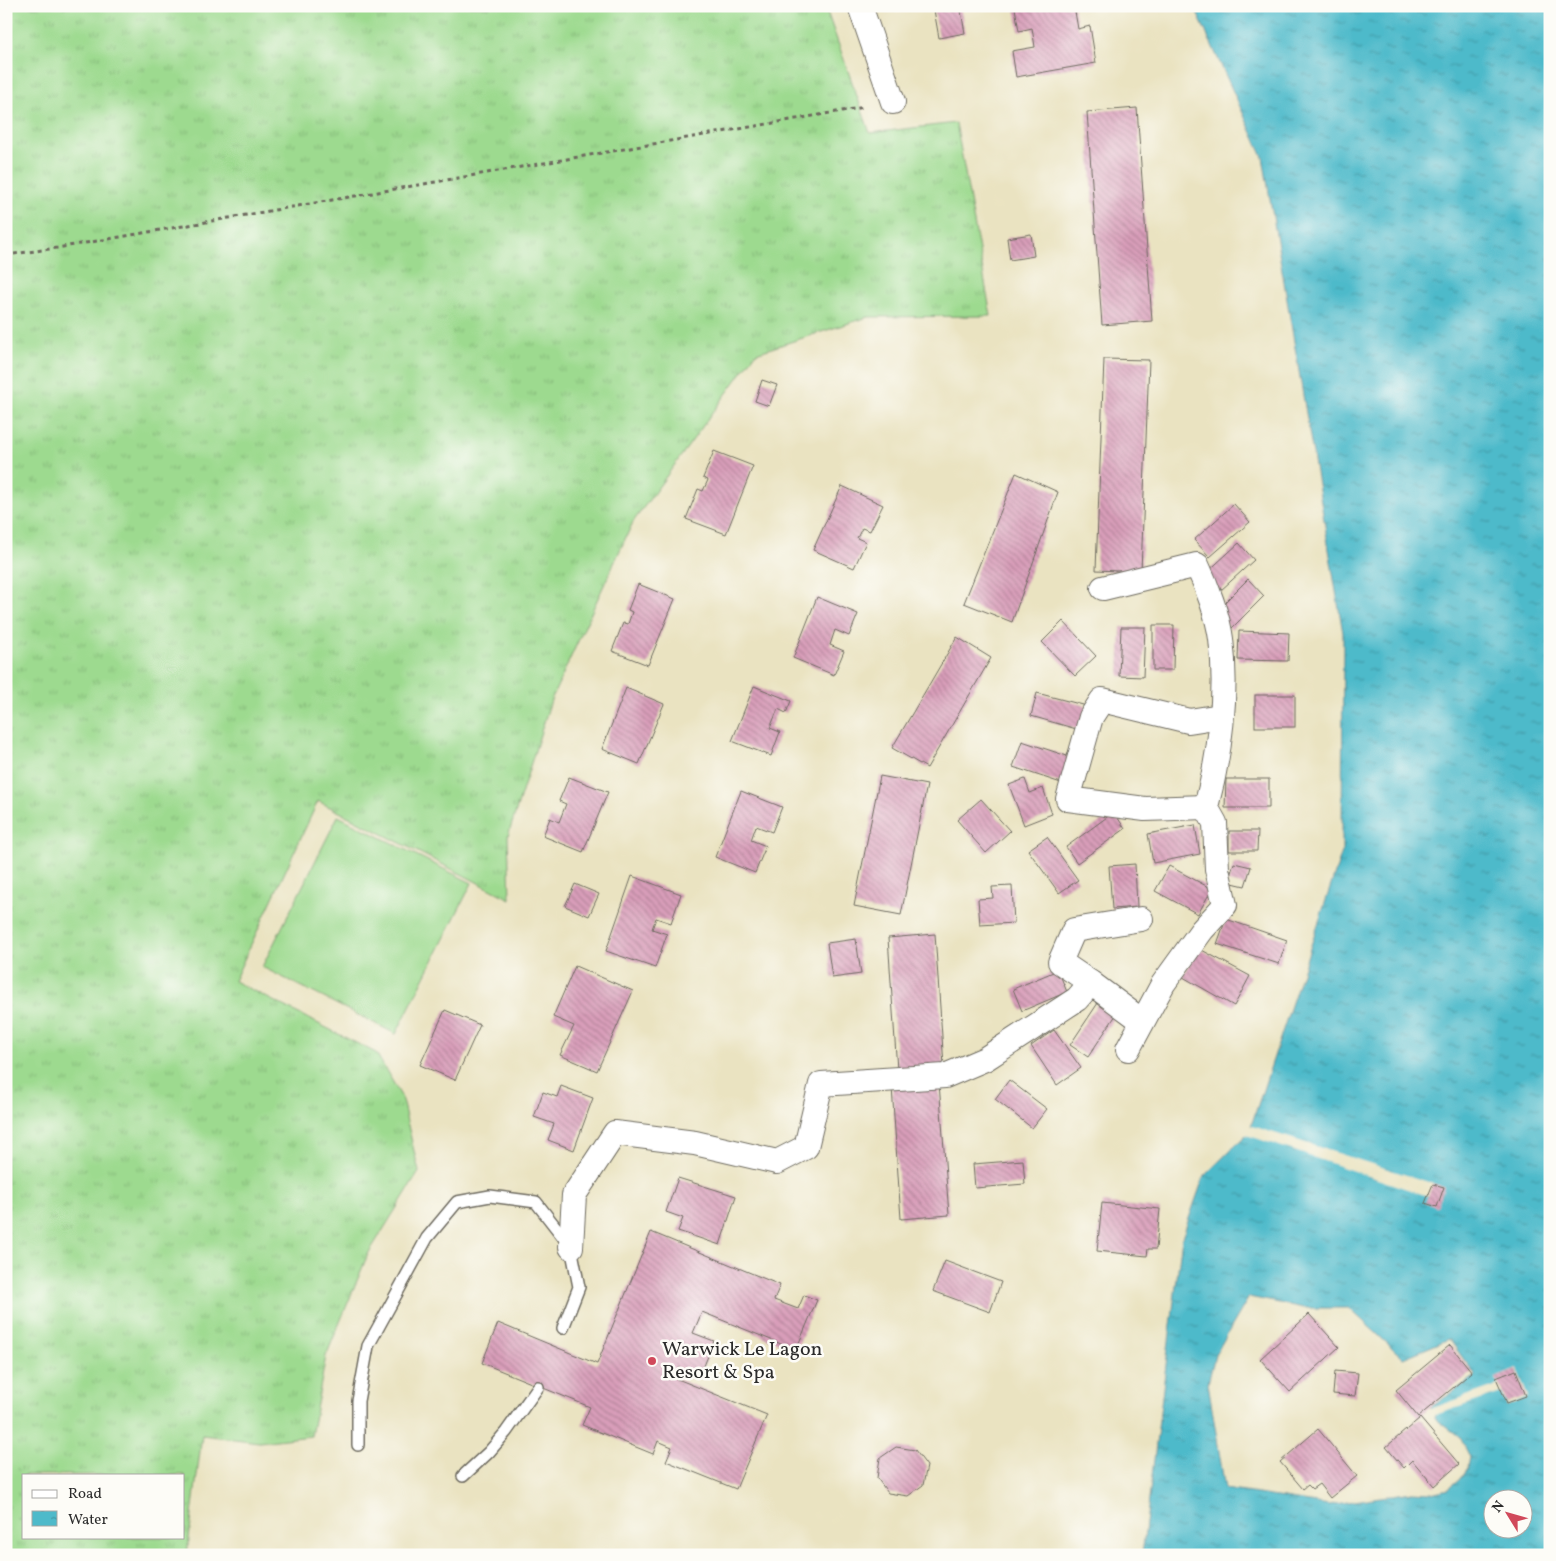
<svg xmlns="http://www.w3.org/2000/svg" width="1556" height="1561" font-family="Vollkorn,serif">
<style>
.grass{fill:url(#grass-tufts);stroke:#64825d;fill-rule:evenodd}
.pitch{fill:#9dda8f;stroke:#64825d}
.water{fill:url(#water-ripples);stroke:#3c727a;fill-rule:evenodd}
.pier{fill:#eae3c1}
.building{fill:url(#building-back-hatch)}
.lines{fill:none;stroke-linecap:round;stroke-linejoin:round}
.lane-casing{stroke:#6e6b60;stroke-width:14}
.street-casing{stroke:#6e6b60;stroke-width:26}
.path{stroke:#6e6b60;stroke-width:3;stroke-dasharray:4 4;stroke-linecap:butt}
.lane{stroke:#fff;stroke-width:11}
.street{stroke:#fff;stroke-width:24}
.poi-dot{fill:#d1495b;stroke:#fdfcf7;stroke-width:2}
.labels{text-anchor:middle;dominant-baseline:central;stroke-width:5;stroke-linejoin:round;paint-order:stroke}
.poi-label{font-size:20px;fill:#2b2b2b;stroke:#fdfcf7;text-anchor:start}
</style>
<defs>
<pattern id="grass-tufts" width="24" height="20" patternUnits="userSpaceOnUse" patternTransform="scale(1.25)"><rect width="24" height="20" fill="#9dda8f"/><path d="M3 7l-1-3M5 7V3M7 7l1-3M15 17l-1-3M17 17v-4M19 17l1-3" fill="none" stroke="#87bb7c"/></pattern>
<pattern id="water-ripples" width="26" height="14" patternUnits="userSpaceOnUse" patternTransform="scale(1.25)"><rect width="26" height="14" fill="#4ebaca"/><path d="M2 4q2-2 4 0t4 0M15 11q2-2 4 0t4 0" fill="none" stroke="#4197a4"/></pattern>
<pattern id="building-back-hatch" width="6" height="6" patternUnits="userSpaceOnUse" patternTransform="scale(1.25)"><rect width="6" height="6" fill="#d99eba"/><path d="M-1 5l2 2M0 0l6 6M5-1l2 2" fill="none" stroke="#b08197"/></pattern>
</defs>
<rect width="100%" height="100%" fill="#fdfcf7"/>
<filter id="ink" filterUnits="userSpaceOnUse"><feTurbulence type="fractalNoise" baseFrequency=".02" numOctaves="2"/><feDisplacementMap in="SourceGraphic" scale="10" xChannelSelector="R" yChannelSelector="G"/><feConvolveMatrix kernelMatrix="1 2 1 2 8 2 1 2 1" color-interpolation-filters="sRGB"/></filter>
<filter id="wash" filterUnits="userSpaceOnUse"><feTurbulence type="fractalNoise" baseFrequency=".0096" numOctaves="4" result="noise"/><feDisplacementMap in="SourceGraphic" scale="20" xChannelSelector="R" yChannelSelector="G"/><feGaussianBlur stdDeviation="1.12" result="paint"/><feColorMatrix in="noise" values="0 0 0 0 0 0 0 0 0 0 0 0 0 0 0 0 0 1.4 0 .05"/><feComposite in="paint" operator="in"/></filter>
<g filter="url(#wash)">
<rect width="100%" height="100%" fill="#eae3c1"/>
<path class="grass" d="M6 6H825L870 133 956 123 991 316 868 317 756 353 633 522 551 700 508 836 510 899 318 801 234 981 376 1053 401 1096 419 1172 368 1254 326 1356 311 1436 259 1442 202 1435 187 1555H6ZM24 1475H184V1537H24Z"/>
<polygon class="pitch" points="338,816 472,883 396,1034 262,967"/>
<path class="water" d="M1194 6H1550V1555H1142L1182 1238 1204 1176 1249 1132 1342 852 1343 633 1263 157ZM1249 1297 1304 1308H1349L1403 1358 1449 1339 1476 1376 1431 1407 1436 1419 1460 1437 1470 1457 1468 1468 1459 1480 1448 1489 1431 1493 1412 1492 1329 1505 1225 1489 1208 1383 1215 1355ZM1494 1498H1524V1528H1494Z"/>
<g class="pier">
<polygon points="1249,1125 1444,1187 1437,1207 1425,1203 1428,1196 1244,1134"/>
<polygon points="1517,1369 1528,1397 1507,1406 1501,1393 1432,1416 1430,1409 1498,1385 1496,1378"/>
</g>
<g id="blocks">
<g class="building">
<polygon points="960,6 965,33 939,38 934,10"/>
<polygon points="1024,6 1074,6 1078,29 1090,26 1096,63 1016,77 1012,51 1035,47 1032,28 1019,31 1015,8"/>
<polygon points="1137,108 1152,321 1102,325 1087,112"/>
<polygon points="1031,234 1034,256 1010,260 1007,238"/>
<polygon points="1104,359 1149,360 1141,572 1096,570"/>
<polygon points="762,380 777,385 769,406 755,401"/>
<polygon points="714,451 753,466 726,534 686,519 698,489 703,491 708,480 703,478"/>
<polygon points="1016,473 1058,492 1012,622 964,603"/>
<polygon points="842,486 883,505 870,531 862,528 857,538 866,542 854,568 813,550"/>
<polygon points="1234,504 1250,522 1210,557 1194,540"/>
<polygon points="1239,543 1254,560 1220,591 1205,574"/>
<polygon points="1248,579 1264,596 1231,629 1215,612"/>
<polygon points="638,584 675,599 648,665 612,651 623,623 628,624 632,612 628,610"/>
<polygon points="817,597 858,614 849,636 835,630 830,645 844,651 834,675 793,658"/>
<polygon points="1063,621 1096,656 1075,676 1042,642"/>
<polygon points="1153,625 1174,625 1173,670 1153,670"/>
<polygon points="1121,627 1145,627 1143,677 1119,676"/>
<polygon points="1239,631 1289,633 1288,661 1238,660"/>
<polygon points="957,637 991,658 927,768 892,748"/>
<polygon points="754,686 791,701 786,713 778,709 770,728 780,732 771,756 732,741"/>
<polygon points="626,688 664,704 639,764 602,749"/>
<polygon points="1037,693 1087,706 1080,730 1031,716"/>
<rect x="1255" y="695" width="40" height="32"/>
<polygon points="1022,741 1073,758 1064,784 1013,767"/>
<polygon points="880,776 927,785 901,915 854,906"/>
<polygon points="569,777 608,792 583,852 543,836 550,818 559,822 566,804 559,801"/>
<polygon points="1025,779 1030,793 1043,788 1052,814 1024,825 1009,785"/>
<polygon points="1226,779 1269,779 1269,808 1225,808"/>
<polygon points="741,791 782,807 772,832 756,826 751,840 766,846 755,873 715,857"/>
<polygon points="981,799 1010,831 986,853 957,820"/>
<polygon points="1114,812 1125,829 1077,863 1066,847"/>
<polygon points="1195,825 1200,854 1153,863 1148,834"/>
<polygon points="1229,831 1258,831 1257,851 1229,851"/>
<polygon points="1047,837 1078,880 1059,893 1028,850"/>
<polygon points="1234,863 1251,867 1245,886 1228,882"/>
<polygon points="1135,864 1137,907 1112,909 1109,866"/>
<polygon points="1169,866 1212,889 1198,914 1155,891"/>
<polygon points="632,876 681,894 671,923 656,918 652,929 667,934 655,968 606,951"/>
<polygon points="575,884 599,894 589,916 565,906"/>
<polygon points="1012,886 1014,923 980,925 978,899 993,898 992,887"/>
<polygon points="1226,919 1287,940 1279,964 1217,944"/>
<polygon points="935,934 944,1066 897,1070 888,938"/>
<polygon points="856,939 861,974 832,978 827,943"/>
<polygon points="1198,948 1250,976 1234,1006 1183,977"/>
<polygon points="575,966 633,991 597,1071 560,1055 574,1026 553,1017"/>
<polygon points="1058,970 1067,992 1022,1011 1013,989"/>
<polygon points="1100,1000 1118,1012 1088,1057 1070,1045"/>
<polygon points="445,1010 480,1025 455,1080 420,1065"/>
<polygon points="1054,1030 1081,1068 1057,1085 1031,1046"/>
<polygon points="1009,1080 1047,1109 1032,1128 995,1099"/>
<polygon points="939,1083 949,1215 901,1219 892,1087"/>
<polygon points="561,1086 593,1098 574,1150 548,1140 554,1124 534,1117 543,1092 557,1097"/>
<polygon points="1023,1160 1025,1184 975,1188 973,1164"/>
<polygon points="678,1178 736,1196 720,1245 678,1231 683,1218 666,1212"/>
<polygon points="1433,1184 1444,1187 1437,1207 1425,1203"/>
<polygon points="1102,1203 1160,1209 1156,1249 1148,1249 1147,1256 1097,1251"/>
<polygon points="651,1232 780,1285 774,1300 798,1309 804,1295 817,1300 796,1350 702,1312 693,1333 714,1341 700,1376 679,1368 675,1378 767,1415 736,1489 666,1461 672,1447 658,1441 653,1454 582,1425 590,1407 482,1363 498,1323 597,1364"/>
<polygon points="945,1261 1001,1282 990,1312 933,1291"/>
<polygon points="1309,1314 1339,1347 1290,1392 1260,1359"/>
<polygon points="1450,1345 1472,1372 1418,1417 1396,1390"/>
<polygon points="1516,1370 1526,1396 1507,1403 1496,1378"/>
<polygon points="1335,1371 1358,1373 1355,1396 1333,1394"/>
<polygon points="1420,1418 1459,1464 1434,1486 1412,1460 1404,1468 1386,1447"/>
<polygon points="1318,1429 1357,1476 1330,1498 1319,1484 1312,1489 1308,1485 1303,1489 1280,1462"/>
<polygon points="896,1447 915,1450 927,1466 923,1485 908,1496 888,1493 877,1478 880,1458"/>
</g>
</g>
</g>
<g filter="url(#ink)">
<use href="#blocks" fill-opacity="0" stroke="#6e6b60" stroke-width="1"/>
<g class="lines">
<g class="lane-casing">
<g id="lane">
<polyline points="358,1445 358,1401 368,1346 427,1238 457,1202 490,1196 536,1202 571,1247 579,1287 563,1328"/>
<polyline points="463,1476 489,1452 506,1432 538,1387"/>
</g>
</g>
<g class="street-casing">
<g id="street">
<polyline points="860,6 893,102"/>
<path d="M1103 588 1197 565C1207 586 1218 616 1221 639 1228 693 1220 755 1206 807L1215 823 1217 869 1225 905 1202 930 1163 984 1128 1049"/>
<polyline points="1206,807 1145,809 1068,799 1091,717 1102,700 1189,721 1221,716"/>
<polyline points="1091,983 1060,962 1074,930 1141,919"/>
<polyline points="571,1247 574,1195 615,1133 695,1143 777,1162 806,1147 821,1084 945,1076 985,1059 1077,999 1091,983 1142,1021"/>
</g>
</g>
<polyline class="path" points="6,255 57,248 865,107"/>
<use href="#lane" class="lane"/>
<use href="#street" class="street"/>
</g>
</g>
<circle class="poi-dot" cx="652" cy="1361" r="5"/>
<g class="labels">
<g class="poi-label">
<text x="662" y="1350">Warwick Le Lagon<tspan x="662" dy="23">Resort &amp; Spa</tspan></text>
</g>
</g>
<rect width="1556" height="1561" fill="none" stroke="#fdfcf7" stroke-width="25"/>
<rect x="22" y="1474" width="162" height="65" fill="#fdfcf7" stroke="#a9a8a5"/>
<rect x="32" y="1490" width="25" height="8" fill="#ffffff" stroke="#a9a8a5"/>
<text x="68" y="1498" font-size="15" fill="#2b2b2b">Road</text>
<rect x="32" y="1511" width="25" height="15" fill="url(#water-ripples)" stroke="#a9a8a5"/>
<text x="68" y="1524" font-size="15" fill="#2b2b2b">Water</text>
<g transform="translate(1508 1514) rotate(307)"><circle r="24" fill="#fdfcf7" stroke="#a9a8a5"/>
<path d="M0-4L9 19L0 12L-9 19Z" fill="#d1495b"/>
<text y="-8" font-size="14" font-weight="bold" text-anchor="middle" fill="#2b2b2b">N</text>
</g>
</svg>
